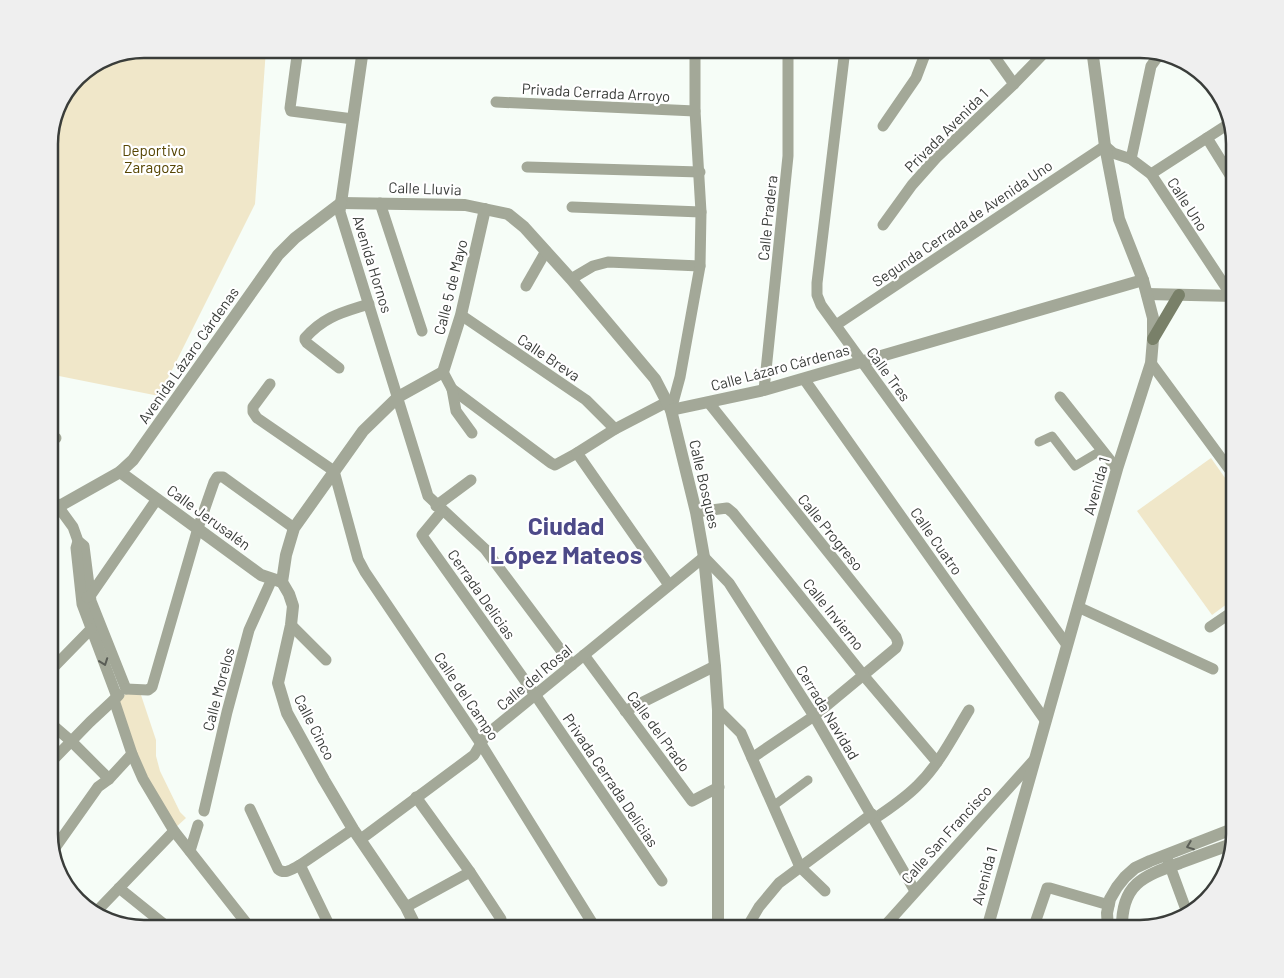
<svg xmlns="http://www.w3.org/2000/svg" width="1284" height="978" font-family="Barlow,sans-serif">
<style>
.green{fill:#f0e7c9}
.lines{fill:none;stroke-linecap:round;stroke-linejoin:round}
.pedestrian{stroke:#a3a898;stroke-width:9}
.minor{stroke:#a3a898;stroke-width:11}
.tertiary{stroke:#a3a898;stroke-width:12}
.secondary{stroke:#798069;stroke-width:12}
.oneway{stroke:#5a5d56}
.labels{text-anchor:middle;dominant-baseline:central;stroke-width:4.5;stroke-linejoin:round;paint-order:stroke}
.street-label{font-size:15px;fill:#3a3d3a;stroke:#fff}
.park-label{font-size:15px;fill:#564502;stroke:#fff}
.town-label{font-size:25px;font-weight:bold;fill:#4d4a88;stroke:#fff}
.rim{fill:none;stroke:#3a3d3a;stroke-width:2.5}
</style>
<rect width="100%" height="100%" fill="#f6fdf7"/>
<g class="green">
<polygon points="144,49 266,49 255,204 159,396 49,374 49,137 58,102 81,73"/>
<polygon points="1211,458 1235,492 1235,598 1212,615 1137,511"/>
<polygon points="139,689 156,740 156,756 160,771 180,812 186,818 175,828 144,779 114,699"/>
</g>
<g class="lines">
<g class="pedestrian">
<polyline points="1039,442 1052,436 1075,466 1102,450"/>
<polyline points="773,806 808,780"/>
</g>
<g class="minor">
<polyline points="845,49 817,283 817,295 821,305 1067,645"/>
<polyline points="989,49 1014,84"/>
<polyline points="297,56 290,108 291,111 353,119"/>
<polyline points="496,102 695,111"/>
<polyline points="883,126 916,78 927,49"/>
<polyline points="1207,138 1235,183"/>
<polyline points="1131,159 1151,66 1159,55"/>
<polyline points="527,167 700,172"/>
<polyline points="1151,174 1230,123"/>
<polyline points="341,203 340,212 428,496 485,549 572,665"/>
<polyline points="380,203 422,331"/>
<polyline points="572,207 701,212"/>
<polyline points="883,225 912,185 936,158 1014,84 1048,49"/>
<polyline points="571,279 593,266 608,262 700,266"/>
<polyline points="526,286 546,251"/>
<polyline points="461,315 586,400 615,429"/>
<polyline points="836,325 1105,146 1113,153 1131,159 1151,174 1231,295"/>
<polyline points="1151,363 1235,477"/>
<path d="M339 368 307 343 305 340V338C325 316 341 313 369 304"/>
<polyline points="443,372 452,389 551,463 555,465 577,453 615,429 667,402"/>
<polyline points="804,379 1045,720"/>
<polyline points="270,384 253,407 253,412 257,418 334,471 358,559 365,572 481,744 596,929"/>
<polyline points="452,389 456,411 472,433"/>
<polyline points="764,390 788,156 788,49"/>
<polyline points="1060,397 1117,469"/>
<polyline points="709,403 896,637 898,643 896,648 814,716 752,758"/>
<polyline points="671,410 680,377 700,266 701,212 695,111 695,49"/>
<polyline points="49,437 56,438"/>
<polyline points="577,453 669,585"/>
<polyline points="49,494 73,527 78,541 84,546 91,601 126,689"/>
<polyline points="436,506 471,480"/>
<polyline points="442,511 422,535 425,540 536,696 662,881"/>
<polyline points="696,512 727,508 733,513 864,676 937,762"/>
<polyline points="78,541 76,548 82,604 117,697"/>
<polyline points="87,597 90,596 157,499"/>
<polyline points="1078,607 1213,669"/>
<polyline points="291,625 326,660"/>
<polyline points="1210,627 1235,610"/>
<polyline points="584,655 692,801 719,787"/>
<polyline points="49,672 91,629"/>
<polyline points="126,689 148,690 152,687 198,528 214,482 217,477 223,477 294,528"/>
<polyline points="114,700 132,754 143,779 174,831 251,929"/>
<polyline points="718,710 741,733 800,867 825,891"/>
<polyline points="625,711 715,666"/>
<polyline points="49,722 71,741 109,779"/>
<polyline points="49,764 90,722 119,695"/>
<polyline points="416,797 470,872 501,919"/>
<path d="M250 809 278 869C285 875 292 869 300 865L331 929"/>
<polyline points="204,811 227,712 249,630 272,579"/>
<path d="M874 819C889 809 904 799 917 786 939 765 953 736 969 710"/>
<polyline points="361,839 474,755 486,735 704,557 729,583 814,716 915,891"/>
<polyline points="190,851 198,825"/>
<polyline points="52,852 98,787 109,779 132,754"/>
<polyline points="1167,858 1188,915"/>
<polyline points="300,865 353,829"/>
<polyline points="119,888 170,929"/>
<polyline points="406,907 470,872"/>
<polyline points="95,913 174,831"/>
<polyline points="746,929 759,907 779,883 872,814"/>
<polyline points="882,929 1034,760"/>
<polyline points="1033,929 1047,888 1050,888 1109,905"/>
</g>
<g class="tertiary">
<polyline points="341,203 465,205 508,214 524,227 571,279 655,379 671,410 696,512 704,557 715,666 718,710 718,929"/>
<polyline points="341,203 363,49"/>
<polyline points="1147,294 1235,296"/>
<polyline points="671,410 764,390 1143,280"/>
<polyline points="120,472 261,575 282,582"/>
<polyline points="49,512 120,472 133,460 278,255 295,238 341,203"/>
<polyline points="417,929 406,907 353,829 324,780 287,713 278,683 291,625 293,606 289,594 282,582 286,555 294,528 363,431 398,397 443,372 461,315 485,209"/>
<polyline points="987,929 1117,469 1151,363 1153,339 1153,318 1143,280 1119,219 1105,146 1092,49"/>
<polyline points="1108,929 1107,913 1110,899 1117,887 1125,877 1135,868 1150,861 1235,828"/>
<path d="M1122 929C1121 884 1143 876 1180 863 1198 856 1215 850 1232 844"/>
</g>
<polyline class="secondary" points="1153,339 1179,295"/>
</g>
<defs><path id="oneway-chevron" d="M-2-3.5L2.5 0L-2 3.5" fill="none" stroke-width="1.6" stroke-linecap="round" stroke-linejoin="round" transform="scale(1.25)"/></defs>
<g class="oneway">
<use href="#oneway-chevron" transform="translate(104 662) rotate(70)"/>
<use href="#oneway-chevron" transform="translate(1190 846) rotate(159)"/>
</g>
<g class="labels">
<g class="street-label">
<text transform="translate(596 92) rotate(3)">Privada Cerrada Arroyo</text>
<text transform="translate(946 130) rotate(-45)">Privada Avenida 1</text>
<text transform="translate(425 188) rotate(2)">Calle Lluvia</text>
<text transform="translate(1188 204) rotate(57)">Calle Uno</text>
<text transform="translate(767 218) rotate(-84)">Calle Pradera</text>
<text transform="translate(962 223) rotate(-34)">Segunda Cerrada de Avenida Uno</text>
<text transform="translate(373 264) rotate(73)">Avenida Hornos</text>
<text transform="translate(450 287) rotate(-76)">Calle 5 de Mayo</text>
<text transform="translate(188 355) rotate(-55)">Avenida Lázaro Cárdenas</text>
<text transform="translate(549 357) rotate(34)">Calle Breva</text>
<text transform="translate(780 367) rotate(-15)">Calle Lázaro Cárdenas</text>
<text transform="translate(889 374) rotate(54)">Calle Tres</text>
<text transform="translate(705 484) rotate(77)">Calle Bosques</text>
<text transform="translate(1096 486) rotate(-74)">Avenida 1</text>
<text transform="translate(209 517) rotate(36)">Calle Jerusalén</text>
<text transform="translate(831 532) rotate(51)">Calle Progreso</text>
<text transform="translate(937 541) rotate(55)">Calle Cuatro</text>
<text transform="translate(482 594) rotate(55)">Cerrada Delicias</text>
<text transform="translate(834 614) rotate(51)">Calle Invierno</text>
<text transform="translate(534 677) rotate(-40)">Calle del Rosal</text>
<text transform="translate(218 689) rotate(-75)">Calle Morelos</text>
<text transform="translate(467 696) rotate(56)">Calle del Campo</text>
<text transform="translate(828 712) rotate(59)">Cerrada Navidad</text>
<text transform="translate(315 727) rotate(63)">Calle Cinco</text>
<text transform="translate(659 731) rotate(54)">Calle del Prado</text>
<text transform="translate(611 780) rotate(56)">Privada Cerrada Delicias</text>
<text transform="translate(946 834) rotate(-48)">Calle San Francisco</text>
<text transform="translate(984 876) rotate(-75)">Avenida 1</text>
</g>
<g class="park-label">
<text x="154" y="150">Deportivo<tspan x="154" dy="17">Zaragoza</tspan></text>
</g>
<g class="town-label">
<text x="566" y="525">Ciudad<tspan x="566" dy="29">López Mateos</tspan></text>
</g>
</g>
<path d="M0 0H1284V978H0ZM144 58H1140A86 86 0 0 1 1226 144V834A86 86 0 0 1 1140 920H144A86 86 0 0 1 58 834V144A86 86 0 0 1 144 58Z" fill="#efefef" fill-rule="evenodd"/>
<path class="rim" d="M144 58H1140A86 86 0 0 1 1226 144V834A86 86 0 0 1 1140 920H144A86 86 0 0 1 58 834V144A86 86 0 0 1 144 58Z"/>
</svg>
